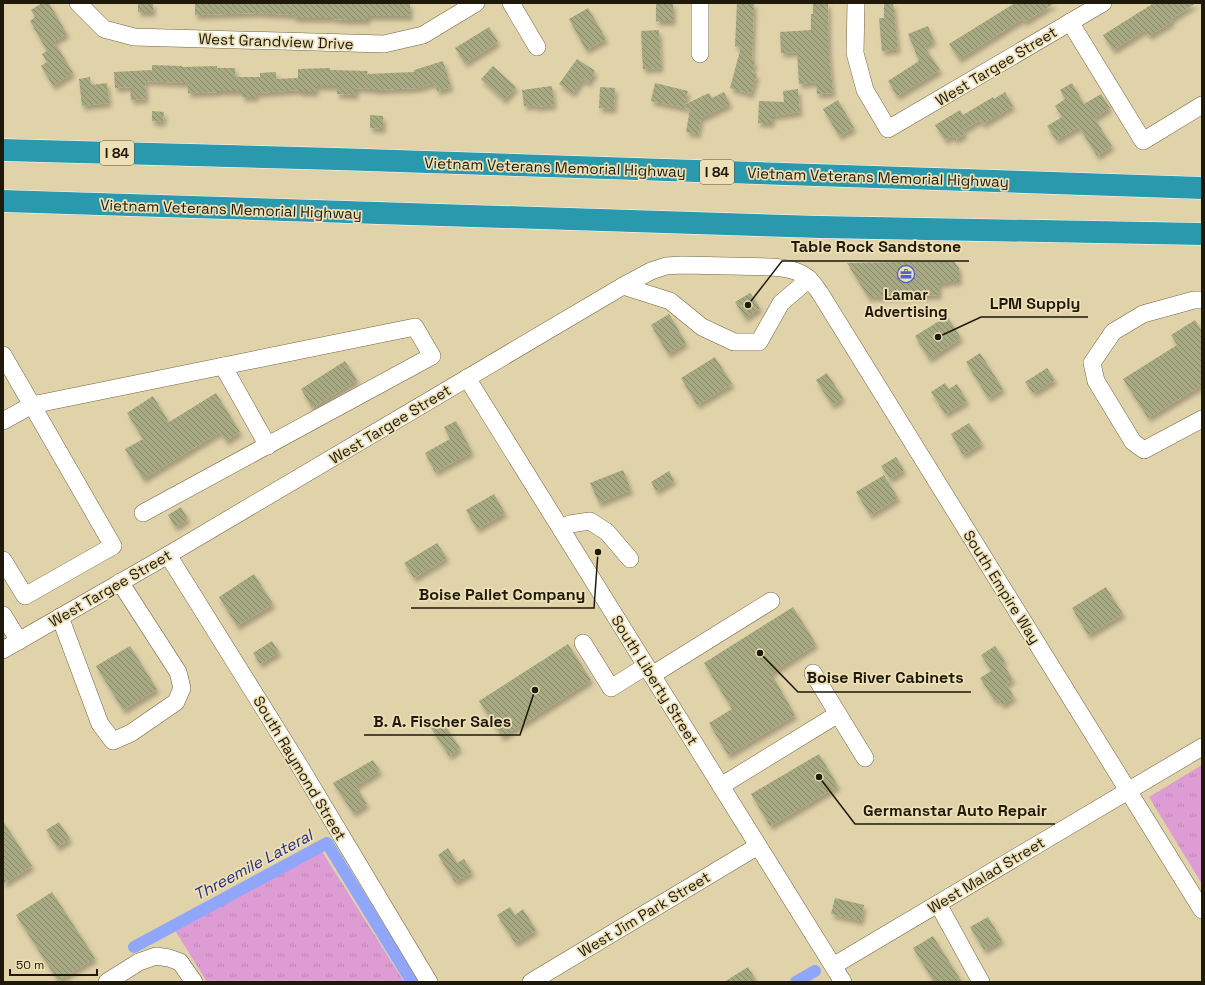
<svg xmlns="http://www.w3.org/2000/svg" width="1205" height="985" font-family="'Space Grotesk',sans-serif">
<style>
.grass{fill:url(#grass-tufts)}
.lines{fill:none;stroke-linecap:round;stroke-linejoin:round}
.canal{stroke:#90a6fa;stroke-width:12}
.building{fill:url(#building-back-hatch);filter:url(#shadow)}
.minor-casing{stroke:#726540;stroke-width:18}
.highway-casing{stroke:#fff;stroke-width:23}
.minor{stroke:#fff;stroke-width:17}
.highway{stroke:#2a99ad;stroke-width:22}
.labels{text-anchor:middle;dominant-baseline:central;stroke-width:3.5;stroke-linejoin:round;paint-order:stroke}
.shield{fill:#ede0b6;stroke:#5c553e;stroke-width:1}
.shield-label{font-size:14px;font-weight:bold;fill:#1e190a}
.street-label{font-size:15px;fill:#1e190a;stroke:#ede0b6}
.poi-label{font-size:15px;font-weight:bold;fill:#1e190a;stroke:#ede0b6}
.water-label{font-size:16px;font-style:italic;fill:#252e8c;stroke:#ede0b6}
.leader{fill:none;stroke:#1e190a;stroke-width:1.5}
.callout-dot{fill:#1e190a;stroke:#ede0b6;stroke-width:1.5}
.callout-label{font-size:16px;text-anchor:middle;font-weight:bold;fill:#1e190a;stroke:#ede0b6;stroke-width:3.5;stroke-linejoin:round;paint-order:stroke}
</style>
<defs>
<pattern id="grass-tufts" width="24" height="20" patternUnits="userSpaceOnUse"><rect width="24" height="20" fill="#dd9cd3"/><path d="M3 7l-1-3M5 7V3M7 7l1-3M15 17l-1-3M17 17v-4M19 17l1-3" fill="none" stroke="#bd86b4"/></pattern>
<pattern id="building-back-hatch" width="6" height="6" patternUnits="userSpaceOnUse"><rect width="6" height="6" fill="#a6a981"/><path d="M-1 5l2 2M0 0l6 6M5-1l2 2" fill="none" stroke="#878968"/></pattern>
<filter id="shadow"><feDropShadow dx="2.5" dy="4.5" stdDeviation="2" flood-color="#0004"/></filter>
</defs>
<rect width="100%" height="100%" fill="#e0d2a9"/>
<g class="grass">
<polygon points="1202,765 1202,884 1149,797"/>
<polygon points="316,842 404,982 207,982 173,927"/>
</g>
<g class="lines">
<g class="canal">
<polyline points="134,947 327,843 412,982"/>
<polyline points="796,982 815,971"/>
</g>
</g>
<g class="building">
<polygon points="42,3 49,3 67,34 54,41 73,73 53,86 41,66 47,62 42,54 47,51 30,21 35,17 31,10"/>
<rect x="138" y="3" width="15" height="9"/>
<polygon points="195,3 410,3 410,16 368,16 368,20 349,20 334,19 334,18 294,18 294,15 257,13 195,15"/>
<rect x="656" y="3" width="17" height="18"/>
<polygon points="737,3 754,3 752,60 755,61 752,72 757,74 751,94 730,88 741,47 735,46"/>
<polygon points="813,3 828,3 829,52 833,93 817,94 816,82 799,84 797,52 781,53 780,32 811,30 811,14 813,14"/>
<polygon points="884,3 893,3 898,49 882,51 879,18 884,18"/>
<polygon points="1015,3 1055,3 1024,22 1022,19 959,59 949,44"/>
<polygon points="1154,3 1196,3 1171,19 1172,22 1149,36 1145,30 1113,50 1103,35"/>
<polygon points="588,8 606,39 586,50 569,19"/>
<polygon points="928,26 934,41 924,46 940,70 897,96 888,81 919,61 908,34"/>
<polygon points="489,27 498,42 465,63 455,48"/>
<polygon points="659,30 661,68 643,69 641,31"/>
<polygon points="577,59 594,70 594,74 588,83 583,79 573,93 559,84"/>
<polygon points="443,61 451,87 437,91 435,83 417,88 374,90 374,89 356,88 356,95 337,94 337,86 316,86 316,92 299,92 299,90 256,93 256,97 242,97 242,91 218,91 218,92 188,93 188,83 145,81 146,99 131,100 130,87 115,88 114,72 152,70 152,65 182,66 182,67 217,66 217,68 235,68 235,77 260,77 260,73 276,72 276,79 298,78 298,69 330,68 330,70 368,71 367,74 414,72 414,70"/>
<polygon points="493,66 516,87 504,100 481,79"/>
<polygon points="90,77 91,85 107,83 109,103 82,106 79,79"/>
<polygon points="655,83 688,91 684,105 709,93 712,98 724,92 730,104 701,118 698,134 686,132 690,109 651,101"/>
<polygon points="1072,83 1084,104 1101,94 1110,108 1094,118 1112,146 1097,156 1079,127 1056,140 1047,126 1062,117 1055,106 1065,99 1060,90"/>
<polygon points="552,86 554,105 535,107 535,105 524,106 522,90"/>
<polygon points="600,87 615,88 614,109 599,108"/>
<polygon points="798,89 800,112 772,116 772,123 758,123 759,101 784,102 783,91"/>
<polygon points="1005,92 1013,106 983,124 980,120 963,130 965,134 955,140 953,136 945,140 935,125 960,110 963,115 993,97 994,99"/>
<polygon points="838,100 854,128 839,136 823,109"/>
<polygon points="152,111 164,112 163,122 152,121"/>
<polygon points="370,115 383,116 383,129 370,128"/>
<polygon points="954,261 959,268 959,281 950,281 946,283 939,283 939,295 868,297 847,263"/>
<polygon points="750,293 760,308 745,318 735,302"/>
<polygon points="669,314 686,343 668,354 651,325"/>
<polygon points="947,316 961,338 929,359 915,336"/>
<polygon points="1195,320 1202,331 1202,385 1148,418 1123,379 1177,345 1171,335"/>
<polygon points="980,353 1003,389 988,398 966,362"/>
<polygon points="715,357 732,384 697,405 681,378"/>
<polygon points="345,361 357,380 312,408 301,389"/>
<polygon points="1047,368 1055,380 1033,393 1025,382"/>
<polygon points="827,373 843,398 832,405 816,380"/>
<polygon points="945,383 949,389 957,384 967,401 945,414 931,392"/>
<polygon points="216,393 240,432 226,441 220,432 143,479 125,449 143,439 127,413 153,396 169,422"/>
<polygon points="456,421 472,452 435,472 425,453 450,439 444,427"/>
<polygon points="969,423 982,443 963,455 951,434"/>
<polygon points="896,457 904,470 890,479 881,466"/>
<polygon points="623,470 631,490 599,503 590,483"/>
<polygon points="669,471 674,480 656,491 651,482"/>
<polygon points="884,475 898,498 870,515 856,492"/>
<polygon points="494,494 505,513 477,529 466,510"/>
<polygon points="181,507 188,519 175,527 168,515"/>
<polygon points="437,543 447,558 414,578 404,563"/>
<polygon points="254,574 273,604 237,626 219,597"/>
<polygon points="1106,587 1123,614 1088,635 1072,608"/>
<polygon points="793,607 816,644 771,673 795,715 728,755 709,723 732,709 704,663"/>
<polygon points="272,641 279,652 260,664 253,653"/>
<polygon points="568,644 591,680 502,737 479,701"/>
<polygon points="130,646 157,689 123,710 96,666"/>
<polygon points="995,646 1005,661 1002,663 1013,679 1006,684 1014,697 1002,705 998,699 995,701 980,678 991,671 981,655"/>
<polygon points="442,721 460,748 449,756 431,728"/>
<polygon points="819,754 838,786 770,826 751,794"/>
<polygon points="373,760 380,771 356,786 367,804 353,813 333,783"/>
<polygon points="3,821 32,866 3,884"/>
<polygon points="59,822 70,839 57,847 46,830"/>
<polygon points="448,848 457,863 464,859 472,872 455,882 438,855"/>
<polygon points="52,892 95,958 58,981 16,915"/>
<polygon points="835,898 864,905 861,921 831,914"/>
<polygon points="510,907 515,915 523,909 536,930 515,943 497,915"/>
<polygon points="988,917 1002,940 984,950 970,927"/>
<polygon points="933,936 962,982 934,982 913,948"/>
<polygon points="748,967 757,982 724,982"/>
</g>
<g class="lines">
<g class="minor-casing">
<g id="minor">
<polyline points="78,3 104,29 134,37 384,44 423,35 476,3"/>
<polyline points="511,3 537,47"/>
<polyline points="856,3 855,53 865,90 888,129 1103,3"/>
<polyline points="1070,22 1143,141 1202,105"/>
<polyline points="700,54 700,3"/>
<polyline points="623,286 670,301 702,327 734,342 759,342 781,303 809,279"/>
<polyline points="1202,300 1194,300 1143,314 1113,332 1092,363 1096,381 1133,442 1144,450 1202,419"/>
<polyline points="3,355 32,405 3,421"/>
<polyline points="223,366 268,446"/>
<polyline points="467,378 843,982"/>
<polyline points="561,529 570,524 590,521 607,532 630,559"/>
<polyline points="168,555 299,765 429,982"/>
<polyline points="3,560 25,596 113,546 32,405 415,327 432,356 143,513"/>
<polyline points="3,615 19,641"/>
<polyline points="60,617 100,724 113,741 131,733 176,702 182,688 178,672 120,582"/>
<polyline points="583,643 611,688 646,666"/>
<path d="M3 650 168 555 623 286 651 271 666 266 682 265 770 267C783 268 798 269 809 279 813 283 817 289 820 293L1202 910"/>
<polyline points="813,673 838,714"/>
<polyline points="652,675 771,601"/>
<polyline points="721,786 838,714 865,758"/>
<polyline points="938,904 981,982"/>
<polyline points="833,966 1202,747"/>
<polyline points="107,982 139,962 156,956 169,958 180,962 194,982"/>
<polyline points="531,982 758,846"/>
</g>
</g>
<g class="highway-casing">
<g id="highway">
<polyline points="3,150 337,159 1202,188"/>
<polyline points="3,201 820,227 1202,234"/>
</g>
</g>
<use href="#minor" class="minor"/>
<use href="#highway" class="highway"/>
</g>
<defs>
<g id="office-ring" transform="scale(0.9)"><circle r="9.5" fill="#ede0b6" stroke="#4e61d7" stroke-width="1.5"/><path d="M-6-3h4V-5.5h4V-3h4V5H-6ZM-1-4.5V-3h2v-1.5ZM-6 0V1H6V0Z" fill="#4e61d7"/></g>
</defs>
<g fill-rule="evenodd">
<use href="#office-ring" x="906" y="274"/>
</g>
<g class="labels">
<g class="shield">
<rect x="100" y="141" width="34" height="24" rx="3"/>
<rect x="700" y="160" width="34" height="24" rx="3"/>
</g>
<g class="shield-label">
<text x="117" y="153">I 84</text>
<text x="717" y="172">I 84</text>
</g>
<g class="street-label">
<text transform="translate(276 41) rotate(2)">West Grandview Drive</text>
<text transform="translate(996 66) rotate(-31)">West Targee Street</text>
<text transform="translate(555 167) rotate(2)">Vietnam Veterans Memorial Highway</text>
<text transform="translate(878 177) rotate(2)">Vietnam Veterans Memorial Highway</text>
<text transform="translate(231 209) rotate(2)">Vietnam Veterans Memorial Highway</text>
<text transform="translate(390 424) rotate(-31)">West Targee Street</text>
<text transform="translate(1002 587) rotate(58)">South Empire Way</text>
<text transform="translate(110 588) rotate(-30)">West Targee Street</text>
<text transform="translate(655 680) rotate(58)">South Liberty Street</text>
<text transform="translate(300 768) rotate(59)">South Raymond Street</text>
<text transform="translate(986 875) rotate(-31)">West Malad Street</text>
<text transform="translate(644 914) rotate(-31)">West Jim Park Street</text>
</g>
<g class="poi-label">
<text x="906" y="294">Lamar<tspan x="906" dy="17">Advertising</tspan></text>
</g>
<g class="water-label">
<text transform="translate(253 865) rotate(-28)">Threemile Lateral</text>
</g>
</g>
<path class="leader" d="M748 305L782 261H969M938 337L981 317H1088M598 552L594 608H411M760 653L798 692H971M535 690L520 735H364M819 777L855 824H1055"/>
<g class="callout-dot">
<circle cx="748" cy="305" r="4"/>
<circle cx="938" cy="337" r="4"/>
<circle cx="598" cy="552" r="4"/>
<circle cx="760" cy="653" r="4"/>
<circle cx="535" cy="690" r="4"/>
<circle cx="819" cy="777" r="4"/>
</g>
<g class="callout-label">
<text x="876" y="252">Table Rock Sandstone</text>
<text x="1035" y="309">LPM Supply</text>
<text x="502" y="600">Boise Pallet Company</text>
<text x="885" y="683">Boise River Cabinets</text>
<text x="442" y="727">B. A. Fischer Sales</text>
<text x="955" y="816">Germanstar Auto Repair</text>
</g>
<rect width="1205" height="985" fill="none" stroke="#1e190a" stroke-width="8"/>
<path d="M10 969v6h87v-6" fill="none" stroke="#1e190a" stroke-width="2"/>
<text x="16" y="969" font-size="12" fill="#1e190a" stroke="#ede0b6" stroke-width="3" paint-order="stroke">50 m</text>
</svg>
